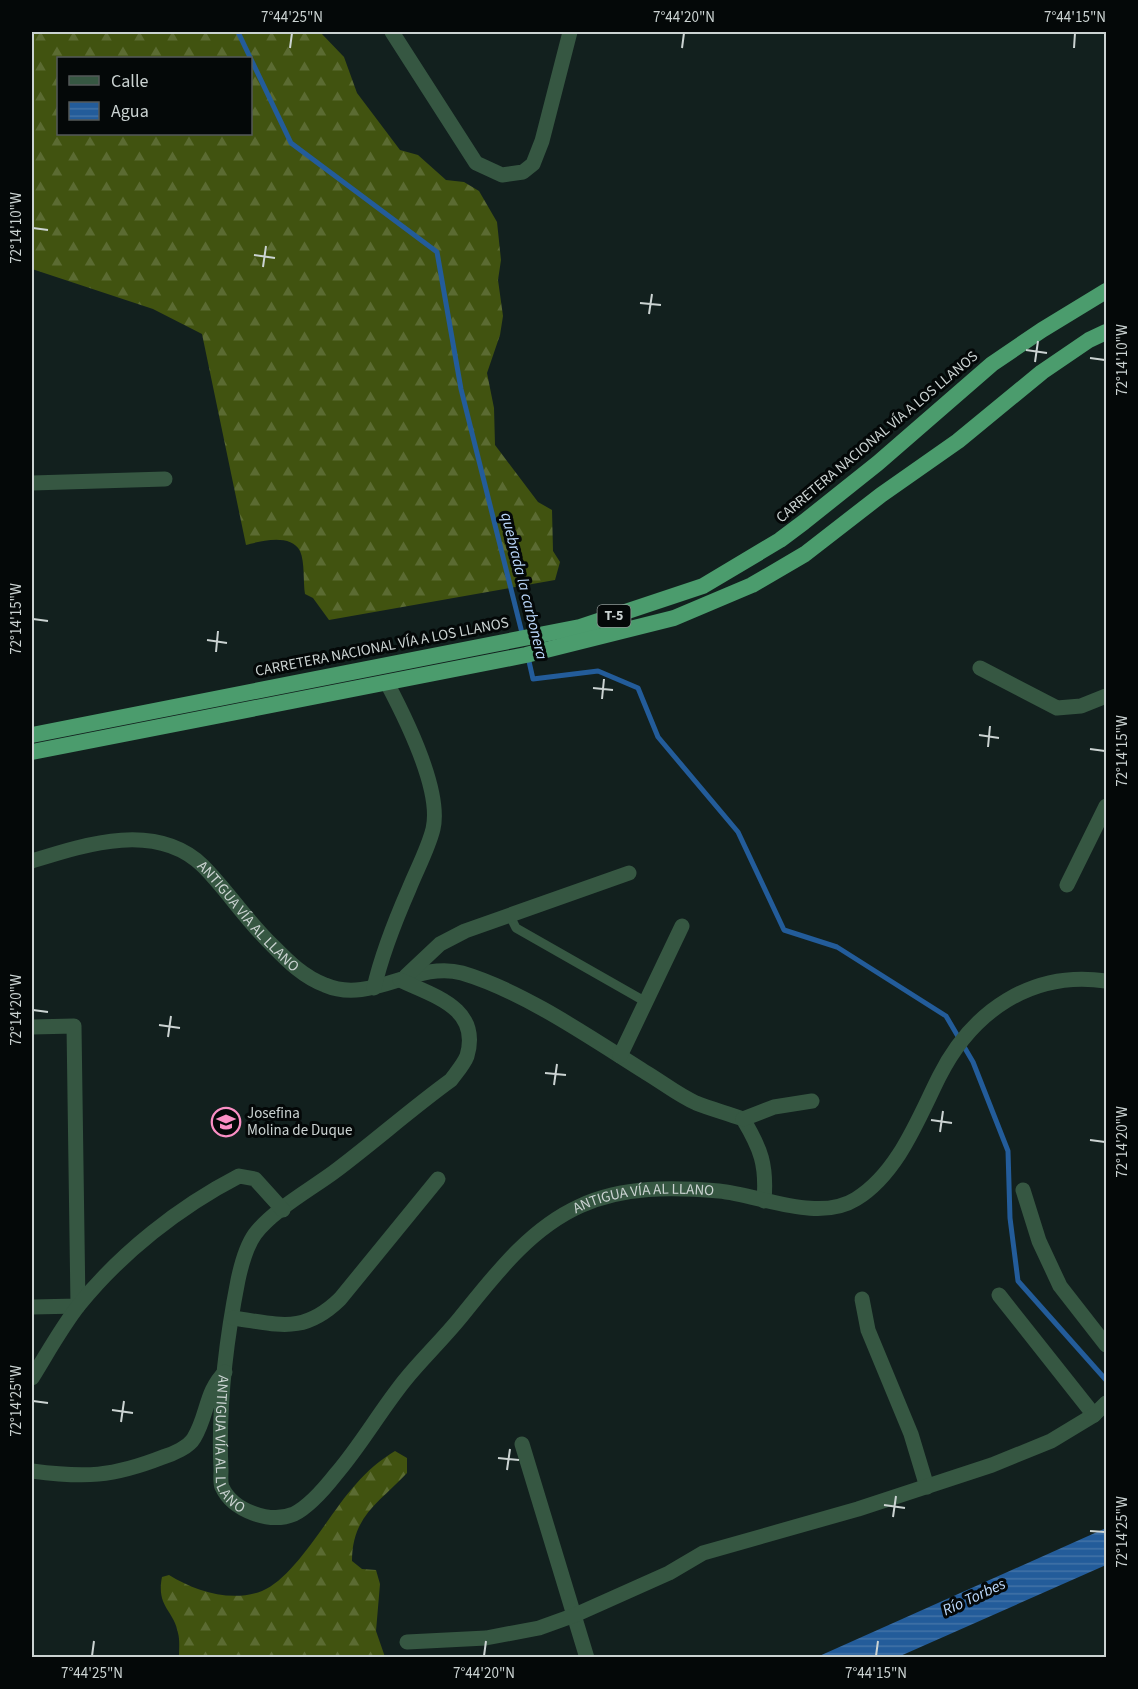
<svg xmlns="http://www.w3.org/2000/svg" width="1138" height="1689" font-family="'Source Sans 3',sans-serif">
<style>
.forest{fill:url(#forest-firs);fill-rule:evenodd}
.water{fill:url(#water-rules)}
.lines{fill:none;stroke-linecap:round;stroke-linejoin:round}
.stream{stroke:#235c9a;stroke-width:5}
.service{stroke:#365742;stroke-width:9}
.minor{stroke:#365742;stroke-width:15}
.trunk{stroke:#4b9c6d;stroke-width:16}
.ticks{fill:none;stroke:#cbd3d2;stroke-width:2}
.labels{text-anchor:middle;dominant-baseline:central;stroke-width:6;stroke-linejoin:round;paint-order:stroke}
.shield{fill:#040808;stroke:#8f9695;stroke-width:1.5}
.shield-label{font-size:14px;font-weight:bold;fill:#cbd3d2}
.street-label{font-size:15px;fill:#cbd3d2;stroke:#040808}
.poi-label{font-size:15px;fill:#cbd3d2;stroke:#040808;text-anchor:start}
.water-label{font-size:16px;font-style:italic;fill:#bcd9fd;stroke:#040808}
.neatline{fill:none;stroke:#cbd3d2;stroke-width:2}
.ticks-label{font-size:15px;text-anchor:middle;fill:#cbd3d2}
</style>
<defs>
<pattern id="forest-firs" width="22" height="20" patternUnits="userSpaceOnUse" patternTransform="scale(1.5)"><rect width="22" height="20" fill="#415310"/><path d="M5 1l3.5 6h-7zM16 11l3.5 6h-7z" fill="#5b6b32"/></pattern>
<pattern id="water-rules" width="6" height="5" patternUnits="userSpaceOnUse" patternTransform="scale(1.5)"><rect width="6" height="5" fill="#235c9a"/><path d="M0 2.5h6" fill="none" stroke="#4272a7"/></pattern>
</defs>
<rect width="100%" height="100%" fill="#12201e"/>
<g class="forest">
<path d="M32 32H320L344 57 357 93 400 150 418 155 446 180 464 182 479 191 497 222 501 260 498 280 503 316 500 335 487 373 494 408 495 445 538 502 552 510 553 551 560 562 555 580 329 620 313 598 305 594C303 582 305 562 300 551 291 533 260 541 246 545L202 334 153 309 32 269ZM58 58H250V134H58Z"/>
<path d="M395 1451 407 1458V1473C379 1503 352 1516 352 1561L362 1569 376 1570 380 1584 376 1631 385 1657H179C179 1650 180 1640 178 1633 174 1610 156 1607 162 1577L169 1575C195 1591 231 1603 262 1591 296 1577 330 1512 356 1484 367 1471 380 1460 395 1451Z"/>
</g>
<polygon class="water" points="1106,1528 1106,1565 898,1657 817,1657"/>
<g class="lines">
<g class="stream">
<polyline points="238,32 291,143 437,252 461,389 523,637"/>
<polyline points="528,657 533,679 598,671 638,688 658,737 738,832 784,930 837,947 946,1016 973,1062 1008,1151 1010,1218 1018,1281 1106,1380"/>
</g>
<polyline class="service" points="510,916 516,928 646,1002"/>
<g class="minor">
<polyline points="392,32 476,163 502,175 523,172 533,164 542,141 570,32"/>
<polyline points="32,483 165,479"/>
<polyline points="980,668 1057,708 1081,706 1106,696"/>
<path id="s1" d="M32 861C86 844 157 821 203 866 226 889 244 917 268 941 285 958 301 976 325 985 371 1005 416 960 462 973 523 991 591 1038 645 1072 662 1082 678 1095 696 1103 711 1109 727 1113 743 1119 761 1149 767 1165 764 1201"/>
<polyline points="1067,885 1106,806"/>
<polyline points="406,976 440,944 465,931 629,873"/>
<path id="s2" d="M400 980C434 996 481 1008 467 1056 464 1064 456 1073 451 1080 411 1109 374 1142 334 1172 311 1189 272 1211 255 1234 247 1245 241 1266 238 1280 226 1341 218 1408 221 1470 221 1476 220 1482 222 1487 233 1511 270 1524 294 1514 310 1506 325 1488 336 1474 361 1445 380 1411 405 1380 422 1359 442 1340 460 1318 494 1276 529 1229 580 1206 623 1186 673 1187 719 1191 760 1195 818 1223 856 1199 898 1173 918 1119 939 1077 972 1011 1032 970 1106 981"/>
<path d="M374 988C382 953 395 921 409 889 417 869 428 849 433 829 442 791 405 717 387 683"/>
<polyline points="32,1027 74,1026 78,1306 32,1307"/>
<polyline points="620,1056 682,926"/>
<polyline points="743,1119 774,1107 812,1101"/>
<polyline points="1023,1190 1039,1241 1060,1286 1106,1345"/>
<polyline points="999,1295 1094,1415"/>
<polyline points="862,1299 868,1330 911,1434 927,1487"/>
<path d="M233 1318C279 1324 303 1335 340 1299L438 1179"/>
<path d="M32 1378C47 1354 61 1328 79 1305 121 1253 179 1207 239 1176L255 1179 283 1210"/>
<polyline points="522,1444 587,1658"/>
<path d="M32 1471C85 1478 112 1477 163 1457 173 1454 189 1447 194 1438 208 1415 205 1392 225 1372"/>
<polyline points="407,1642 486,1638 539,1628 575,1615 669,1573 703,1553 858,1509 992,1465 1051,1441 1094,1415 1106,1403"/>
</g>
<g class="trunk">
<polyline points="32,735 580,627 703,586 780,540 804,522 878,463 992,364 1042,330 1106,291"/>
<polyline points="32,752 526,655 674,618 752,585 805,554 881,495 958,441 1042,372 1089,340 1106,332"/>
</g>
</g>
<path class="ticks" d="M290 48 292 33M682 48 684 33M1074 48 1075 33M33 228 48 230M254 255 275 258M263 267 266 246M640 303 661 305M649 314 652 294M1026 350 1047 353M1090 358 1105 360M1035 362 1038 341M33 619 48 621M207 640 227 643M216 652 218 631M593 688 613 690M602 699 604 679M979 735 999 738M988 747 990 726M1090 749 1105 751M33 1010 48 1012M159 1025 180 1028M168 1037 171 1016M545 1073 566 1075M554 1085 557 1064M931 1120 952 1123M940 1132 943 1111M1090 1140 1105 1142M33 1401 48 1403M112 1410 133 1413M121 1422 124 1401M498 1458 519 1460M507 1470 510 1449M884 1505 905 1508M893 1517 896 1496M1090 1531 1105 1532M92 1656 94 1641M484 1656 486 1641M876 1656 878 1641"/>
<defs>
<g id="school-ring" transform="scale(1.5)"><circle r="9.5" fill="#040808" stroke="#fb8fc5" stroke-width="1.5"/><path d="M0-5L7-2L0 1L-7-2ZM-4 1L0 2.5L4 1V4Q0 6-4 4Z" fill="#fb8fc5"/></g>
</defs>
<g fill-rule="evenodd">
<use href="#school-ring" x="226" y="1122"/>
</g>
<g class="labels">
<rect class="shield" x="597.5" y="605" width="33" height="22" rx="4.5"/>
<g class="shield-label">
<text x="614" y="616">T-5</text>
</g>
<g class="street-label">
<text transform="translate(877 437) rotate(-40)">CARRETERA NACIONAL VÍA A LOS LLANOS</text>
<text transform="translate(382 647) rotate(-11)">CARRETERA NACIONAL VÍA A LOS LLANOS</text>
<text stroke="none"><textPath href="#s1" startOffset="248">ANTIGUA VÍA AL LLANO</textPath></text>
<text stroke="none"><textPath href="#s2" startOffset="1222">ANTIGUA VÍA AL LLANO</textPath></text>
<text stroke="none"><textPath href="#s2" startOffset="610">ANTIGUA VÍA AL LLANO</textPath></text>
</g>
<g class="poi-label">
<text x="247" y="1113">Josefina<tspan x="247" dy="17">Molina de Duque</tspan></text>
</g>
<g class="water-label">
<text transform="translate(524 586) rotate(76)">quebrada la carbonera</text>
<text transform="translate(974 1597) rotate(-25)">Río Torbes</text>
</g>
</g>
<rect width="1138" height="1689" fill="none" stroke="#040808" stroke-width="66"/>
<rect x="57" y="57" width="195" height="78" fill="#040808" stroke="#545959" stroke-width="1.5"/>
<rect x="69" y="76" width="30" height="9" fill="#365742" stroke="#545959" stroke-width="1.5"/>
<text x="111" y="87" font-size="18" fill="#cbd3d2">Calle</text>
<rect x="69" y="102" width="30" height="18" fill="url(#water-rules)" stroke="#545959" stroke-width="1.5"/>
<text x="111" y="117" font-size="18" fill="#cbd3d2">Agua</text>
<rect x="33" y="33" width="1072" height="1623" class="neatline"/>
<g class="ticks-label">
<text x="292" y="22">7°44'25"N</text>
<text x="684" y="22">7°44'20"N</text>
<text x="1075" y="22">7°44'15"N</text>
<text transform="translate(16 228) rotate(-90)" y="5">72°14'10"W</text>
<text transform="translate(1122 360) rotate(-90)" y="5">72°14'10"W</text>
<text transform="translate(16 619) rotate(-90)" y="5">72°14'15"W</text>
<text transform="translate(1122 751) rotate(-90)" y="5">72°14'15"W</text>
<text transform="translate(16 1010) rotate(-90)" y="5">72°14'20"W</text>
<text transform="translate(1122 1142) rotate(-90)" y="5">72°14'20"W</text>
<text transform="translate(16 1401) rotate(-90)" y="5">72°14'25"W</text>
<text transform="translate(1122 1532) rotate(-90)" y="5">72°14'25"W</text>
<text x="92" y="1678">7°44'25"N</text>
<text x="484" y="1678">7°44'20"N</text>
<text x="876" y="1678">7°44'15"N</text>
</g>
</svg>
